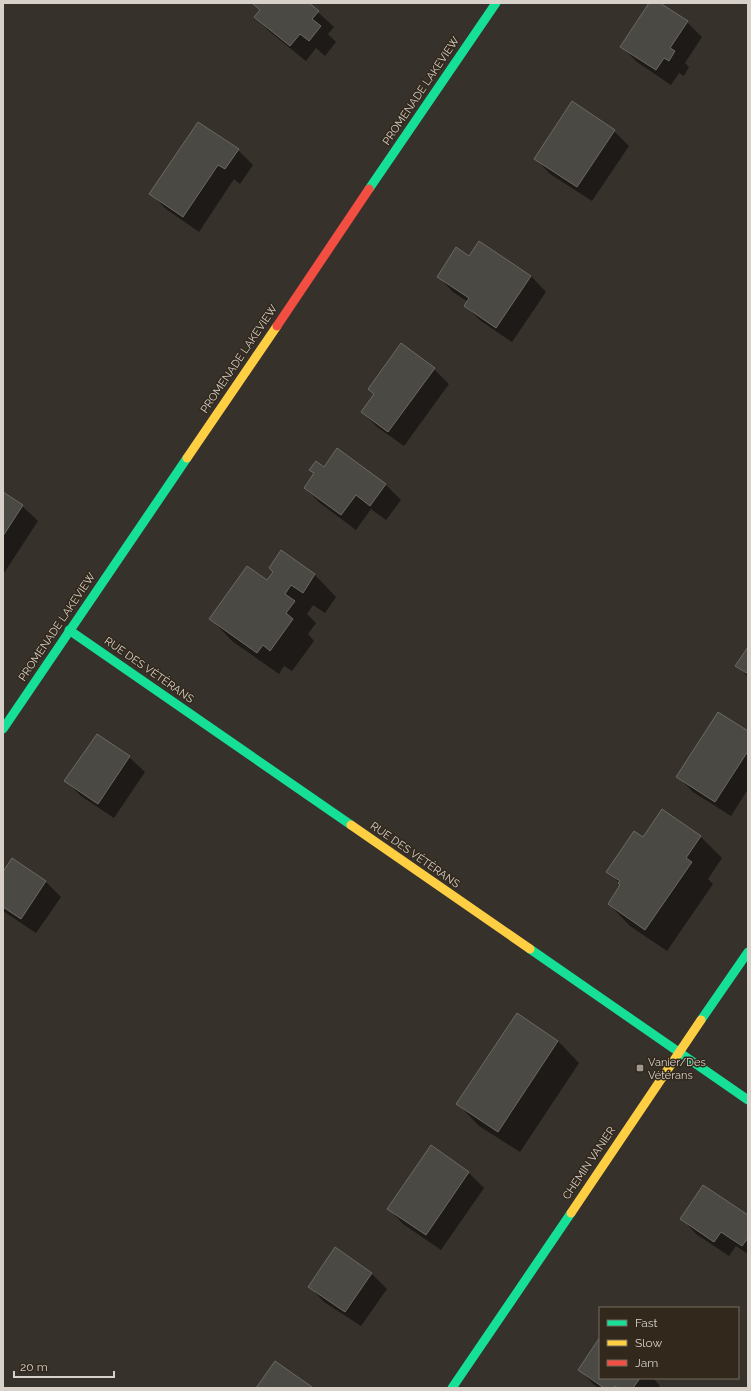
<svg xmlns="http://www.w3.org/2000/svg" width="751" height="1391" font-family="Raleway,sans-serif">
<style>
.shadow{fill:#0007}
.building{fill:#4b4943;stroke:#6c6963}
.lines{fill:none;stroke-linecap:round;stroke-linejoin:round}
.fast{stroke:#16e098;stroke-width:9}
.slow{stroke:#ffcf43;stroke-width:9}
.jam{stroke:#f24e42;stroke-width:9}
.poi-dot{fill:#9f9992;stroke:#32281c;stroke-width:1.5}
.labels{text-anchor:middle;dominant-baseline:central;stroke-width:3;stroke-linejoin:round;paint-order:stroke}
.street-label{font-size:11px;fill:#d7d1c9;stroke:#32281c}
.poi-label{font-size:11px;fill:#d7d1c9;stroke:#32281c;text-anchor:start}
</style>
<rect width="100%" height="100%" fill="#37312b"/>
<g class="shadow">
<polygon points="255,3 308,3 334,27 328,34 336,42 325,56 316,48 306,61 270,32 255,17 260,11 254,4"/>
<polygon points="650,3 658,3 687,22 702,37 685,63 689,67 684,76 679,73 671,85 637,62 622,47"/>
<polygon points="614,131 629,146 592,201 550,174 535,158"/>
<polygon points="238,150 253,165 240,184 234,179 199,232 166,209 151,194"/>
<polygon points="480,243 531,276 546,292 512,342 481,321 465,306 468,302 453,292 438,276 470,257"/>
<polygon points="434,369 449,384 404,446 377,427 362,412 374,394"/>
<polygon points="338,450 386,485 401,500 386,520 371,509 356,530 320,503 305,488 315,474 311,470 324,469"/>
<polygon points="3,493 22,506 38,521 4,573"/>
<polygon points="282,551 315,575 336,597 325,613 313,605 307,614 316,623 308,634 314,641 292,671 284,666 279,674 232,641 211,619 267,582 274,572"/>
<polygon points="748,649 748,677 737,666"/>
<polygon points="748,732 748,789 731,816 693,792 677,776"/>
<polygon points="97,735 129,757 145,772 114,818 81,796 66,781"/>
<polygon points="700,836 722,858 708,879 713,884 667,951 630,926 609,904 622,886 608,871"/>
<polygon points="13,859 46,882 61,897 36,933 3,911 3,874"/>
<polygon points="558,1041 579,1063 520,1152 479,1126 458,1104"/>
<polygon points="431,1146 469,1173 484,1188 441,1250 403,1224 388,1208"/>
<polygon points="748,1217 748,1254 736,1246 729,1256 696,1234 681,1218"/>
<polygon points="335,1248 372,1274 387,1289 361,1326 324,1302 309,1286"/>
<polygon points="600,1339 600,1378 653,1378 660,1386 658,1388 599,1388 594,1385 579,1369"/>
</g>
<g class="building">
<polygon points="254,3 309,3 319,11 312,19 321,26 309,41 300,34 290,46 254,17 260,10 253,4"/>
<polygon points="649,3 660,3 688,21 670,48 675,51 669,61 664,58 656,70 620,47"/>
<polygon points="572,101 615,130 577,187 534,159"/>
<polygon points="198,122 239,149 225,169 218,165 183,217 149,194"/>
<polygon points="479,241 531,276 496,328 464,306 469,298 437,277 456,247 469,256"/>
<polygon points="401,343 435,368 388,432 361,412 374,394 368,389"/>
<polygon points="337,448 386,484 370,506 356,495 341,515 304,488 314,473 309,470 316,461 324,467"/>
<polygon points="3,492 23,505 3,536"/>
<polygon points="281,550 315,574 303,593 291,585 285,594 295,601 286,613 293,619 270,651 263,645 257,653 209,619 247,566 267,580 273,572 269,568"/>
<polygon points="748,647 748,674 735,666"/>
<polygon points="718,712 748,731 748,751 715,802 676,777"/>
<polygon points="97,734 130,756 98,804 64,781"/>
<polygon points="662,809 701,836 686,858 692,862 645,930 608,904 620,885 618,883 620,881 606,872 634,831 643,837"/>
<polygon points="12,858 46,881 21,919 3,907 3,872"/>
<polygon points="517,1013 558,1041 498,1132 456,1104"/>
<polygon points="431,1145 469,1172 426,1235 387,1209"/>
<polygon points="703,1185 748,1215 748,1238 742,1246 721,1232 714,1242 680,1219"/>
<polygon points="335,1247 372,1273 345,1312 308,1287"/>
<polygon points="600,1337 600,1378 640,1378 633,1388 618,1388 615,1386 614,1388 604,1388 578,1370"/>
<polygon points="275,1361 312,1387 311,1388 256,1388"/>
</g>
<g class="lines">
<g class="fast">
<polyline points="369,189 496,3"/>
<polyline points="69,630 351,825"/>
<polyline points="3,729 187,458"/>
<polyline points="530,949 748,1100"/>
<polyline points="701,1020 748,952"/>
<polyline points="452,1388 571,1213"/>
</g>
<g class="slow">
<polyline points="187,458 277,326"/>
<polyline points="351,825 530,949"/>
<polyline points="571,1213 701,1020"/>
</g>
<polyline class="jam" points="277,326 369,189"/>
</g>
<rect class="poi-dot" x="636" y="1064" width="8" height="8" rx="2"/>
<g class="labels">
<g class="street-label">
<text transform="translate(421 91) rotate(-56)">PROMENADE LAKEVIEW</text>
<text transform="translate(239 359) rotate(-56)">PROMENADE LAKEVIEW</text>
<text transform="translate(57 627) rotate(-56)">PROMENADE LAKEVIEW</text>
<text transform="translate(149 670) rotate(35)">RUE DES VÉTÉRANS</text>
<text transform="translate(415 855) rotate(35)">RUE DES VÉTÉRANS</text>
<text transform="translate(589 1163) rotate(-56)">CHEMIN VANIER</text>
</g>
<g class="poi-label">
<text x="648" y="1062">Vanier/Des<tspan x="648" dy="13">Vétérans</tspan></text>
</g>
</g>
<rect width="751" height="1391" fill="none" stroke="#d7d1c9" stroke-width="8"/>
<rect x="599" y="1307" width="140" height="72" fill="#32281c" stroke="#746c61"/>
<rect x="607" y="1320" width="20" height="6" fill="#16e098" stroke="#746c61"/>
<text x="635" y="1327" font-size="12" fill="#d7d1c9">Fast</text>
<rect x="607" y="1340" width="20" height="6" fill="#ffcf43" stroke="#746c61"/>
<text x="635" y="1347" font-size="12" fill="#d7d1c9">Slow</text>
<rect x="607" y="1360" width="20" height="6" fill="#f24e42" stroke="#746c61"/>
<text x="635" y="1367" font-size="12" fill="#d7d1c9">Jam</text>
<path d="M14 1371v6h100v-6" fill="none" stroke="#d7d1c9" stroke-width="2"/>
<text x="20" y="1371" font-size="12" fill="#d7d1c9" stroke="#32281c" stroke-width="3" paint-order="stroke">20 m</text>
</svg>
